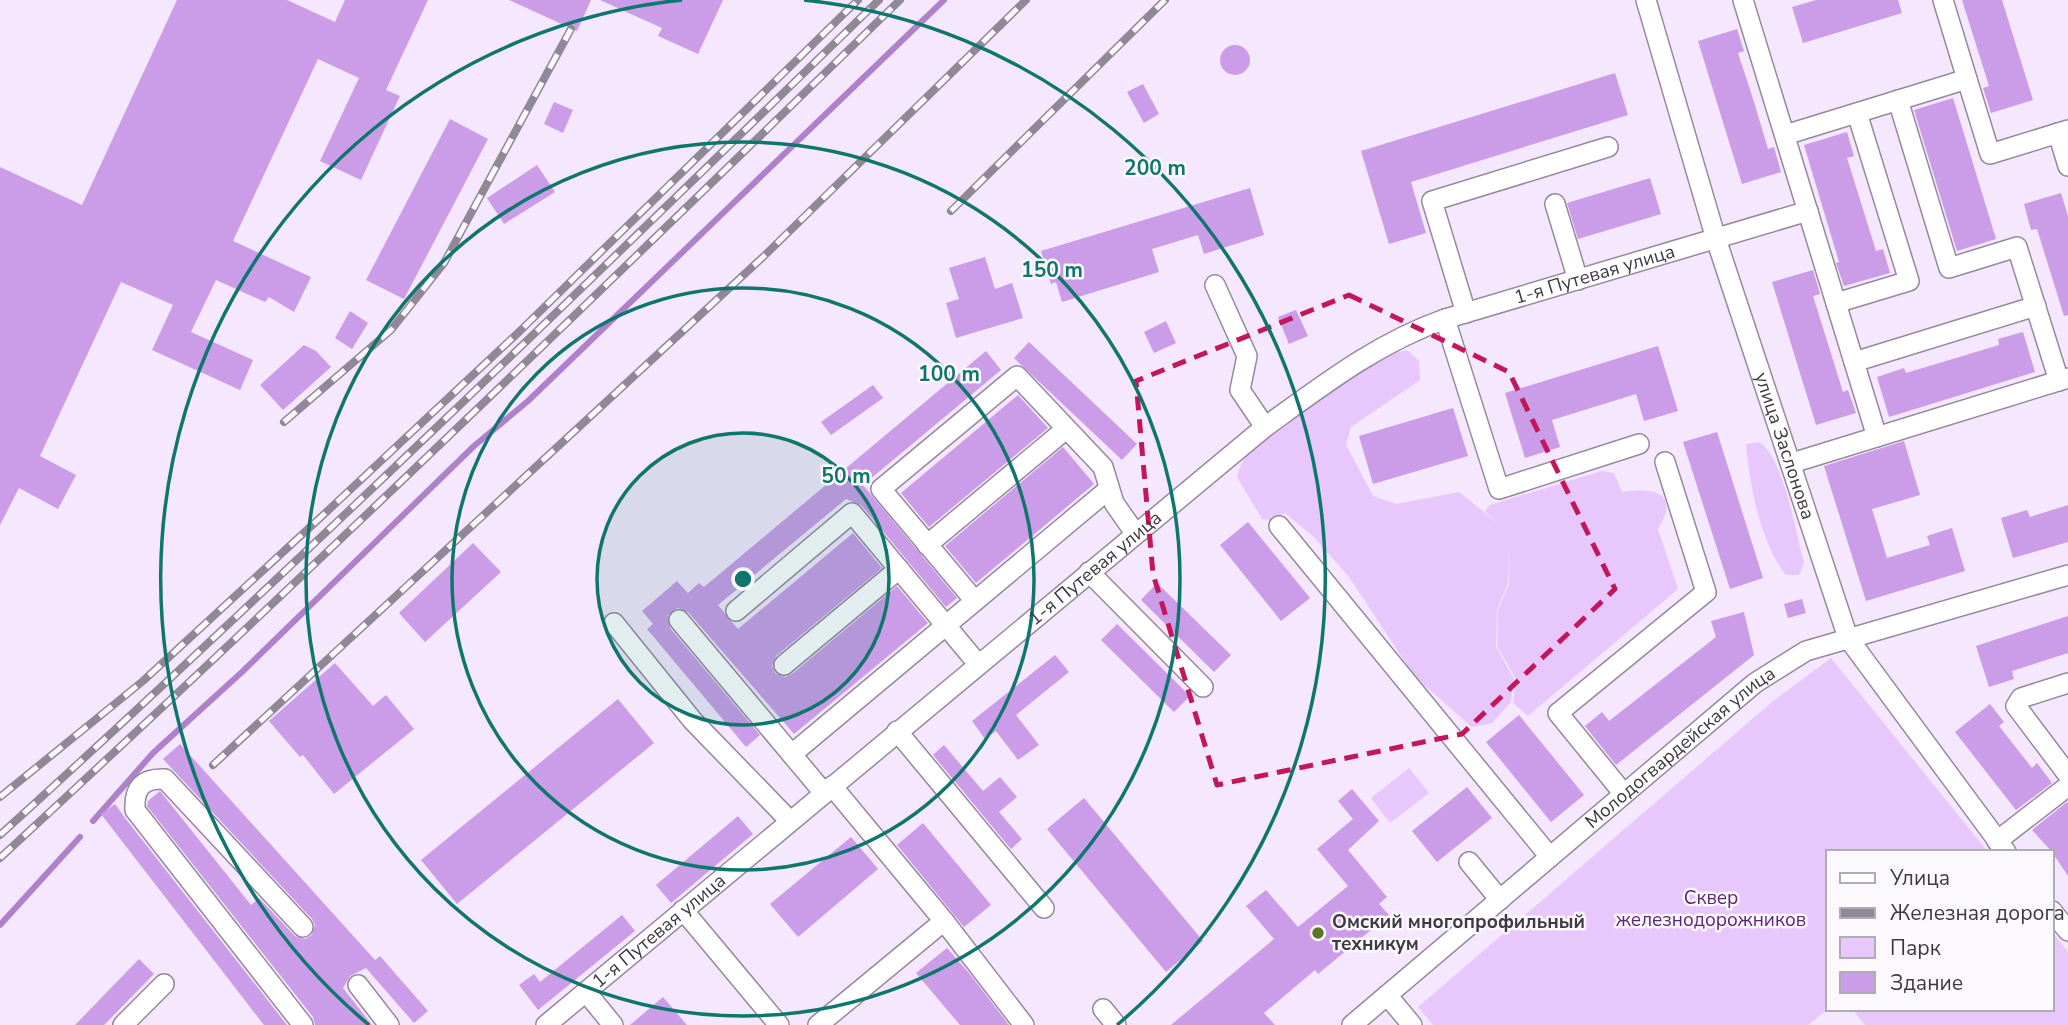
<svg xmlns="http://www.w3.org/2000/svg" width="2068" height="1025" font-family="'Nunito Sans',sans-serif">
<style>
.green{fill:#e8c7fd}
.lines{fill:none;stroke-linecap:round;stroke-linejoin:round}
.stream{stroke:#af81ca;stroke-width:6}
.building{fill:#cb9ce7}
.minor-casing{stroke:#96899e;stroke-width:22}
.minor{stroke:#fff;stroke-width:19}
.rail-casing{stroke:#918897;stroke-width:8}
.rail{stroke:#fcf9fe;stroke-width:5;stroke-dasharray:16;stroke-linecap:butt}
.marked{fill:none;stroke:#c2185b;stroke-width:5;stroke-dasharray:14 9;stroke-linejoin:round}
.ring{fill:none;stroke:#0f766e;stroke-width:3.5}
.poi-dot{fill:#5d7527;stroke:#fcf9fe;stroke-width:2.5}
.labels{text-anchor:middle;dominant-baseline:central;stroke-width:5;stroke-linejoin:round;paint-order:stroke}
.street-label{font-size:19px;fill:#3e3942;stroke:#fcf9fe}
.park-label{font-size:19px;fill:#5e247b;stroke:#fcf9fe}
.poi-label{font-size:19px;font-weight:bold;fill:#3e3942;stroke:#fcf9fe;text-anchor:start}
.centre{fill:#0f766e;stroke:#fcf9fe;stroke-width:3.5}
.ring-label{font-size:21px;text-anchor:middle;font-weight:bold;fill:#0f766e;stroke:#fcf9fe;stroke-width:5;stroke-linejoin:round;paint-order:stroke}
</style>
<rect width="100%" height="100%" fill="#f5e7fe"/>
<g class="green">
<path d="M1407 350 1419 361 1420 380 1351 427 1346 445 1373 496 1396 504 1459 492 1498 523 1485 511 1490 505 1602 471 1614 473 1622 492C1653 487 1681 492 1658 529L1678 589 1528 716 1513 703 1516 679 1497 646 1498 610 1509 584 1510 548 1508 583 1497 610 1496 647 1514 679 1511 702 1492 723 1472 727 1415 677 1349 577 1314 537 1285 513 1272 520 1262 519 1237 477C1246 437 1292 421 1323 398 1340 386 1351 371 1370 362 1381 356 1395 353 1407 350Z"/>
<path d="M1759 442C1783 456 1796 533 1804 563L1799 575H1786C1761 545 1749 483 1746 444Z"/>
<polygon points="1831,658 1988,852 1828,852 1828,1009 1808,1025 1433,1025 1418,1007 1772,702"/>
<polygon points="1409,768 1429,793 1390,823 1371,798"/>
<polygon points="2052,932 2068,952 2068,1025 1865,1025 1852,1009 2052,1009"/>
</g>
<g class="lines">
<g class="stream">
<polyline points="93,821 153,753 242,672 474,446 528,401 944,0"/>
<polyline points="0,925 80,837"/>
</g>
</g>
<g class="building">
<polygon points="177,0 287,0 335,22 345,0 428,0 386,90 400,96 361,180 320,161 359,78 318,59 233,241 311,277 294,312 269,297 265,302 216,280 191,332 253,360 240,390 152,350 173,305 121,282 40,456 76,475 58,509 19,488 0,525 0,167 82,205"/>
<polygon points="509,0 591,0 577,31"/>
<polygon points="600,0 723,0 698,54 658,36 662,28"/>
<polygon points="1816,0 1898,0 1902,13 1803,43 1792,7"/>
<polygon points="1962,0 2002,0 2033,100 1991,113 1983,88 1989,86"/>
<polygon points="1737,29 1744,51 1738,53 1754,102 1768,149 1774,147 1781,172 1742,184 1698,41"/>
<circle cx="1235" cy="60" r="15"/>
<polygon points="1615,73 1628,115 1411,182 1426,233 1389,244 1361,151"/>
<polygon points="1143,84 1159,114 1144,123 1127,92"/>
<polygon points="1953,98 1996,239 1957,251 1914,110"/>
<polygon points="554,102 573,110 563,133 544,124"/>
<polygon points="450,119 488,139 404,299 366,280"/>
<polygon points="1847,132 1854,156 1847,158 1876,251 1883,249 1890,273 1844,286 1836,263 1839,262 1804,145"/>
<polygon points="537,165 555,192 504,224 487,198"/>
<polygon points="1650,178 1661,214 1578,239 1567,203"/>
<polygon points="1250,188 1264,235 1204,254 1198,235 1152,249 1159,272 1062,302 1056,282 1051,284 1041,251"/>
<polygon points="2061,193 2068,216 2068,315 2064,316 2037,229 2031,230 2024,204"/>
<polygon points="985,257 995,289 1012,283 1023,318 956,338 946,303 959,299 949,268"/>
<polygon points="1813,270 1820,294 1813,296 1843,392 1848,390 1856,413 1816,425 1772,282"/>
<polygon points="1296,310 1308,336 1289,344 1278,317"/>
<polygon points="350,311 368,323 352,349 335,338"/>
<polygon points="1166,321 1176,343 1154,353 1144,332"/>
<polygon points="2023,332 2035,372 1889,417 1877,377 1904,368 1906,373 1999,345 1998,339"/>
<polygon points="1029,342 1137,444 1122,460 1014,358"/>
<polygon points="304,345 316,351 331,367 283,410 260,385"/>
<polygon points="1658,346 1678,411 1644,421 1636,394 1552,420 1560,447 1525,458 1505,393"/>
<polygon points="986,351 1001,370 863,485 957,598 946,607 861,505 846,499 718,605 738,629 853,533 882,568 776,656 772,666 775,673 785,677 792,674 897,586 928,623 794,734 688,612 678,608 668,615 670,628 760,735 746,747 647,629 653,624 642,611 677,581 688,593 699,583 704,587"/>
<polygon points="873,385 883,398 831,435 821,422"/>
<polygon points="1018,395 1048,428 929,527 901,493"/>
<polygon points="1453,408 1468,456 1373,484 1359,436"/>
<polygon points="1717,432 1763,578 1730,589 1683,442"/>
<polygon points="1904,441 1920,495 1872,509 1887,558 1930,545 1927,536 1952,528 1965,571 1866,601 1824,466"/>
<polygon points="1063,447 1094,484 976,583 945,546"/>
<polygon points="2068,505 2068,542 2013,558 2001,518 2027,510 2030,517"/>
<polygon points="1248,522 1310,598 1281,621 1220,545"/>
<polygon points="473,543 501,572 425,642 399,613"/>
<polygon points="1157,583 1231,655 1214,672 1141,600"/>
<polygon points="1802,599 1806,613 1788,618 1784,604"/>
<polygon points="1744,612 1754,655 1616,765 1585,726 1602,712 1609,721 1716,637 1711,621"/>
<polygon points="2068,616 2068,653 2012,671 2014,679 1989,687 1976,646"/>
<polygon points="1117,624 1190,696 1174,712 1101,640"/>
<polygon points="1055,655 1069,672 1016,715 1039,745 1018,760 996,731 985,739 972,721"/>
<polygon points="335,663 373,706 386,695 414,729 334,794 303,755 300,757 269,721"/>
<polygon points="618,699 654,743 457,904 421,860"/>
<polygon points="1990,704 2004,722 1999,726 2032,768 2037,763 2052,783 2016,810 1955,732"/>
<polygon points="1519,715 1584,795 1551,822 1486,742"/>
<polygon points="180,744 375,960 380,956 428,1011 414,1023 366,968 350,976 343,988 372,1025 315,1025 313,1017 147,806 148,801 160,791 251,905 259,898 295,936 305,939 312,935 315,925 312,919 163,759"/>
<polygon points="944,745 983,791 1000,777 1017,797 999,812 1022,839 1011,849 933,755"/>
<polygon points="1467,787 1492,818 1437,862 1412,831"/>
<polygon points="1352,789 1379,821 1348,850 1387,897 1379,904 1389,915 1318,974 1315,970 1264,1013 1275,1025 1171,1025 1274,939 1246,906 1266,890 1298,927 1348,886 1317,849 1353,819 1338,801"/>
<polygon points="1084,798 1203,941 1166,972 1047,829"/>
<polygon points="2067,802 2068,803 2068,876 2052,852 2032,830"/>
<polygon points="115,804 125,818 287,1025 264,1025 101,814"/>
<polygon points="738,816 753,834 671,903 656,885"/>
<polygon points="923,823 991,905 964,927 897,845"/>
<polygon points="851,837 878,869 798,937 770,904"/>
<polygon points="622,915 635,931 538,1010 519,985 534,974 540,982"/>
<polygon points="947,948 969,973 1009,1025 960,1025 916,973"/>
<polygon points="139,959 154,974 104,1025 75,1025"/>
<polygon points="663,997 687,1025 630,1025"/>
</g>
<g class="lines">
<g class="minor-casing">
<g id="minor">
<path id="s1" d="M1646 0 1716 239 1848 638 2006 852"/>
<polyline points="1743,0 1877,437"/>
<polyline points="1943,0 1967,79"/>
<polyline points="1898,100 1949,268 2017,247 2059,381"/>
<polyline points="2058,133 2068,166"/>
<polyline points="1785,135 1967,79 1990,154 2068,130"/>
<polyline points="1555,204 1578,280"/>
<polyline points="1215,285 1247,356 1240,390 1265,427"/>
<polyline points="1836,303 1909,281 1857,113"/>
<polyline points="1466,313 1432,201 1608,147"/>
<polyline points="1445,319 1499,489 1639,444"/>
<polyline points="1854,362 2036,306"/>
<polyline points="1792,463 2068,378"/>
<polyline points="1279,526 1550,857"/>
<polyline points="927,545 1066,429"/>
<polyline points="1089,572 1203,687"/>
<polyline points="975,601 881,489 1017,376 1103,467 1114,503 1135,533"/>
<polyline points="736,611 852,513 978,664"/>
<polyline points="679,620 824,793"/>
<polyline points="614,623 693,721 790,821"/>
<polyline points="784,665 899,569"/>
<polyline points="2068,683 2021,698 2016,706 2068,775"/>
<polyline points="897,731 1044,908"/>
<polyline points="792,754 1109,489"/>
<polyline points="832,786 944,921 1024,1025"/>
<polyline points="1624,794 1558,713 1706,592 1665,462"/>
<polyline points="1997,841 2068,786"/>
<polyline points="1469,862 1500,900"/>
<polyline points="683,910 779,1025"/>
<polyline points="2052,911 2068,931"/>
<path d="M303 927 165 779C142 778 134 788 135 810L303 1025"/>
<polyline points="358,985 389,1025"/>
<polyline points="586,992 613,1025"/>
<polyline points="1387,995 1412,1025"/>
<polyline points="1103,1009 1116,1025"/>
<polyline points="123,1025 164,984"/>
<path id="s2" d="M546 1025 1265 427C1323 385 1377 343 1445 319L1808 211"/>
<polyline points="818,1025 944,921"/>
<path id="s3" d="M1352 1025 1755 683 1806 651 2068 575"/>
</g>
</g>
<use href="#minor" class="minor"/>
<g class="rail-casing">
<g id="rail">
<polyline points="951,211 1165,0"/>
<polyline points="284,422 391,330 444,263 571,29"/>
<polyline points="213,765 763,257 1026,0"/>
<polyline points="0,797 143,681 321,517 521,330 858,0"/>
<path d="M0 835C299 563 589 282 879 0"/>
<path d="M0 858C305 577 603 289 900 0"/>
</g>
</g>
<use href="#rail" class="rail"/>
</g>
<path class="marked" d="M1349 295 1509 372 1615 589 1462 734 1217 785 1153 574 1136 381Z"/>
<circle cx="743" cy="579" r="146" fill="#0f766e" fill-opacity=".12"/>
<g class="ring">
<circle cx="743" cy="579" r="146"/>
<circle cx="743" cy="579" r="291"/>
<circle cx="743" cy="579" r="437"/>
<path d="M369 1025A582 582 0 0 1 682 0M804 0A582 582 0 0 1 1117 1025"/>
</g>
<circle class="poi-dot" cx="1318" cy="933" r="7"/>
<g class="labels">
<g class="street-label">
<text stroke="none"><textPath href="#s2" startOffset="1302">1-я Путевая улица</textPath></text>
<text stroke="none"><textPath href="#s1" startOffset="467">улица Заслонова</textPath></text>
<text stroke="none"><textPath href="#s2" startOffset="714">1-я Путевая улица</textPath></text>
<text stroke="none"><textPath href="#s3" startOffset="430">Молодогвардейская улица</textPath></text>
<text stroke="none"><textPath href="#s2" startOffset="147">1-я Путевая улица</textPath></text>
</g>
<g class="park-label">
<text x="1711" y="898">Сквер<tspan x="1711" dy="22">железнодорожников</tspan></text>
</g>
<g class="poi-label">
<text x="1332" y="922">Омский многопрофильный<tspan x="1332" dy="22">техникум</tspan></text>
</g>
</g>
<circle cx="743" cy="579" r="10" class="centre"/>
<g class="ring-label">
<text x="1155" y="175">200 m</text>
<text x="1052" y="277">150 m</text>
<text x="949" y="381">100 m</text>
<text x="846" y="483">50 m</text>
</g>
<rect x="1826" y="850" width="228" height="161" fill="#fcf9fe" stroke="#b0acb3" stroke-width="2"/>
<rect x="1840" y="873" width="35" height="10" fill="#ffffff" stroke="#b0acb3" stroke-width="2"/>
<text x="1890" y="885" font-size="21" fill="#3e3942">Улица</text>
<rect x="1840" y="908" width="35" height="10" fill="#918897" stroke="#b0acb3" stroke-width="2"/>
<text x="1890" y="920" font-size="21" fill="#3e3942">Железная дорога</text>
<rect x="1840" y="937" width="35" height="21" fill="#e8c7fd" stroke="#b0acb3" stroke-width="2"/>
<text x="1890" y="955" font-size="21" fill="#3e3942">Парк</text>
<rect x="1840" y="972" width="35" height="21" fill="#cb9ce7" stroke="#b0acb3" stroke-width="2"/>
<text x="1890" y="990" font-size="21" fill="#3e3942">Здание</text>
</svg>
